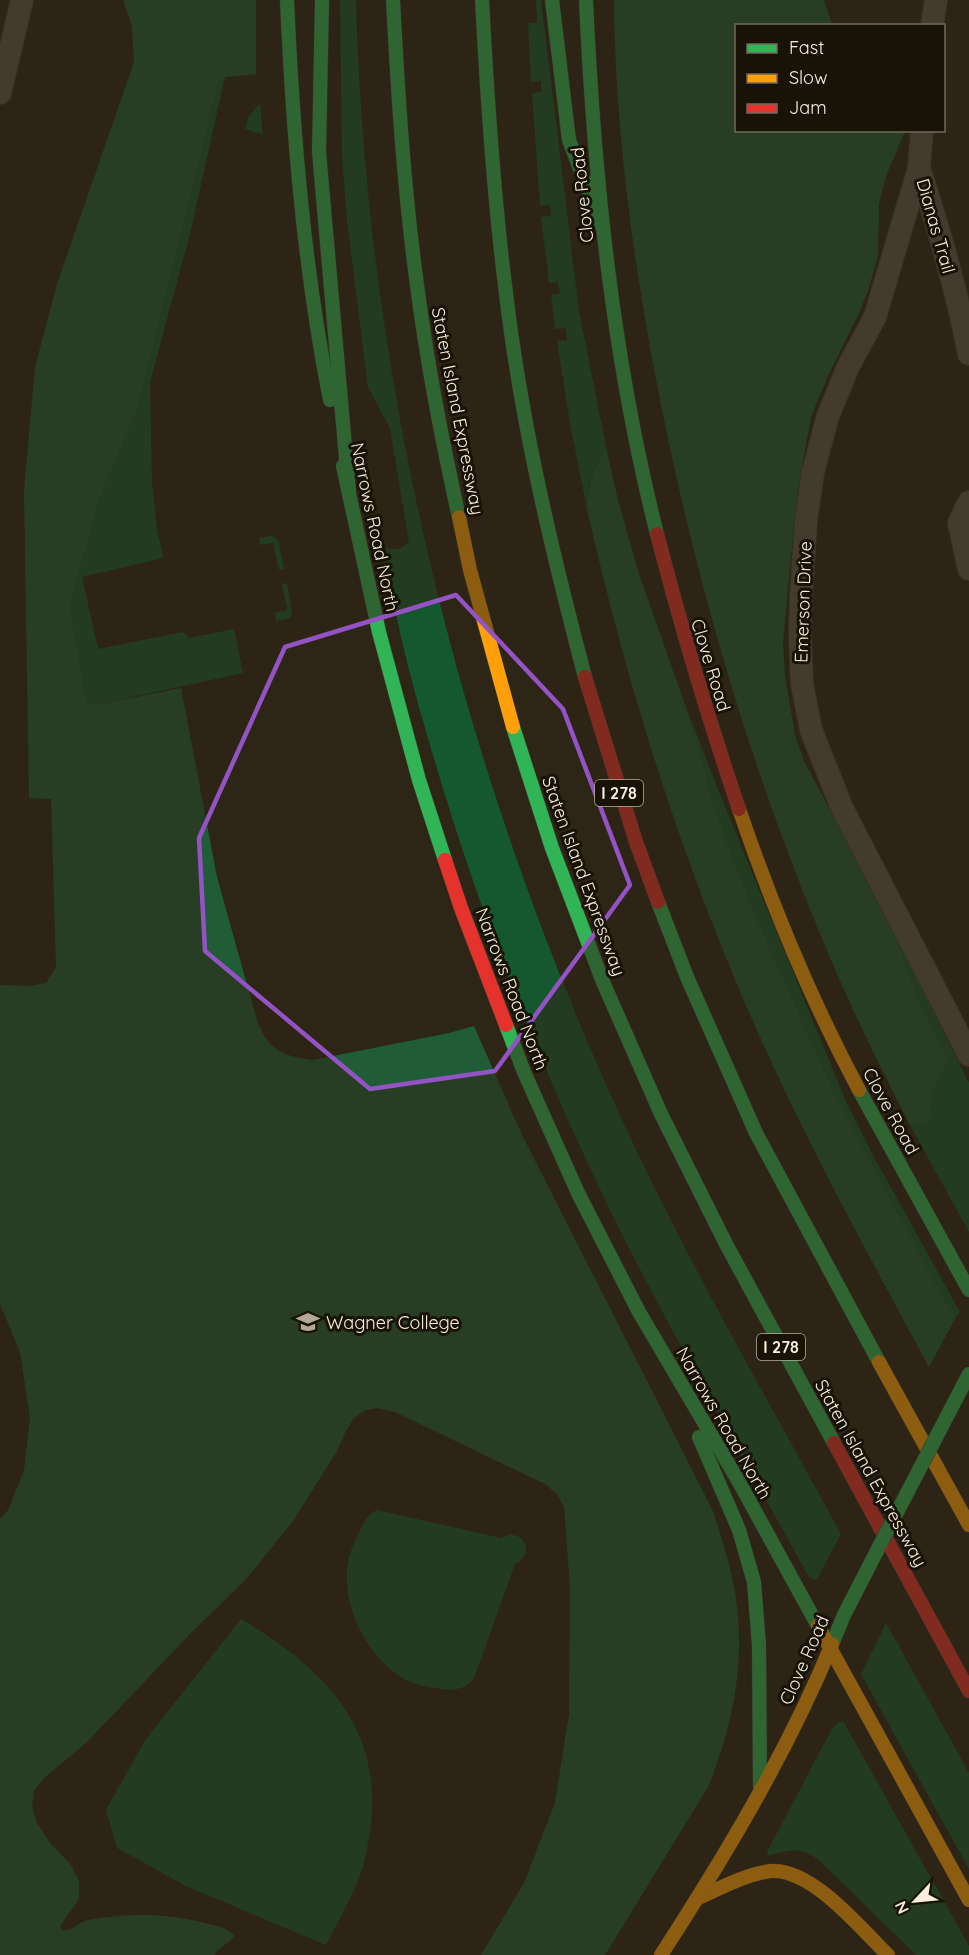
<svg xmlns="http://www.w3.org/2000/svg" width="969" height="1955" font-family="Quicksand,sans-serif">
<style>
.green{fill:#155830}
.forest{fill:#205d36}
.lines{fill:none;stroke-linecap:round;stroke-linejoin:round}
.street-casing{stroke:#464034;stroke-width:24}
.fast-casing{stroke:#464034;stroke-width:15}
.slow-casing{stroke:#464034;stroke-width:15}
.jam-casing{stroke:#464034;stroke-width:15}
.street{stroke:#5d574c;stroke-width:22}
.fast{stroke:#30b455;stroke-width:14}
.slow{stroke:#ff9f0a;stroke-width:14}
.jam{stroke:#e5322d;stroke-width:14}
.fast-bridge-casing{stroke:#464034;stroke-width:15;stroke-linecap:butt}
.fast-bridge{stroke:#30b455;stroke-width:14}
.marked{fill:none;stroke:#9453c5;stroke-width:4.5;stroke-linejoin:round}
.labels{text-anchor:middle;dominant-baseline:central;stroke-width:6;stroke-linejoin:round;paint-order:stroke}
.shield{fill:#181207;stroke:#b5ad9e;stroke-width:1.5}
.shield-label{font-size:16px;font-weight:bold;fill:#f8efdf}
.street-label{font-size:18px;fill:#f8efdf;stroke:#181207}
.poi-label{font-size:18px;fill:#f8efdf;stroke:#181207;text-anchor:start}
</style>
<rect width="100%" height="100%" fill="#2d2516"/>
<g class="green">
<path d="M340 0H356C366 385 462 773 623 1122 688 1263 767 1398 841 1534L817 1579 815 1580 809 1577C741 1454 670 1332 608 1206 542 1069 485 927 441 782 418 704 394 627 386 547 396 551 400 550 409 542L390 428 368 387 347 220 342 157Z"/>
<path d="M536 0H541L579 311 606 447C592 472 588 481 587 509L570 423 557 341 567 340 566 328 555 329 551 295 560 293 558 282 549 283 541 217 551 216 550 205 540 206 532 93 541 92V81L531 82 528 23H537Z"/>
<polygon points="225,77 190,234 150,382 152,484 157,528 163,558 82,577 98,649 183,632 189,638 234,629 243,673 96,705 87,702 70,608 98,502 137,410 218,83"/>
<polygon points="260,103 263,136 261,134 245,129 249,116"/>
<polygon points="270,536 275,537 279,542 284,569 279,570 273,543 260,545 259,538"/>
<polygon points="287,583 292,615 289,618 276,621 275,613 287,610 282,584"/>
<polygon points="683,699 719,792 845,1099 873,1155 960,1312 956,1317 942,1296 832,1088 768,944 735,865 709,791 700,750"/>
<path d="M891 927 969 1083V1232L910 1125 925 1124 932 1116C930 1094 936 1078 950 1061L920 1002Z"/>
<path d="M377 1510 501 1538C523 1526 537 1553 515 1564L474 1678C466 1689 455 1691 441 1689 427 1687 410 1684 398 1675 366 1653 344 1608 347 1570 348 1558 352 1546 358 1535 362 1526 367 1514 377 1510Z"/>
<path d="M241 1619C336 1676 393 1740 365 1858 359 1886 339 1919 326 1945L186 1886 117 1848 106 1810 146 1739Z"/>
<polygon points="886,1623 969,1773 969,1869 861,1674"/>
<path d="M843 1721 969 1946V1955H916L820 1861C800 1845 790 1850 767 1856L768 1850 832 1729 838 1723Z"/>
</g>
<g class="forest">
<path d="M123 0H256V74L226 77 218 83 137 410 98 502 70 608 87 702 96 705 181 688 217 877 256 1017C267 1049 280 1056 313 1060L449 1033 474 1026 522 1135 712 1509C724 1544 735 1579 738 1617 743 1675 730 1734 708 1787L605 1955H481L524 1883 555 1803 569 1714 570 1587 564 1507 557 1494 545 1484 395 1412 378 1408 366 1410 354 1418 347 1429 337 1451 293 1521 247 1578 189 1635 87 1742 44 1778 34 1791 32 1807 37 1823 50 1843 71 1865 79 1881V1899L60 1926 63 1931C74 1930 79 1922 88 1920 130 1913 164 1913 205 1923 216 1926 226 1926 234 1936 228 1944 220 1947 214 1955H0V1519L8 1510 24 1471 30 1418 20 1352 0 1304V985L29 986 46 983 56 967 51 799 29 798 24 491 35 367 57 284 134 62 132 26Z"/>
<path d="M614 0H824L832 25 736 26V130L905 131 886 176 879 204 878 255 868 291 858 315 827 378 811 417 799 483 791 556 783 642 785 676 795 735 804 761 863 872 891 927 920 1002 950 1061C936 1078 930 1094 932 1116L925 1124 910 1125C889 1084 869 1044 850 1003 760 803 696 590 655 374 632 252 615 125 614 0Z"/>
<path d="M606 447 618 500 638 571 683 699 700 750 709 791 735 865 768 944 832 1088 942 1296 956 1317 929 1367C861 1241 792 1116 737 984 672 830 624 672 587 509 588 483 593 470 606 447Z"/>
</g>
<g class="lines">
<g class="street-casing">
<g id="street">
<polyline points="932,26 936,0"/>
<polyline points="0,93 22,0"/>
<polyline points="922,130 919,168 875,317 848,367 828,416 813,472 806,521 801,596 800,637 802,684 811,730 842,808 969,1055"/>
<path d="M919 168C939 229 957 291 969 354"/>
<polyline points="969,502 959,523 969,569"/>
</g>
</g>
<g class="fast-casing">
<g id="fast">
<path d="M287 0C293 135 304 268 330 400"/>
<polyline points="322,0 319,152 349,492"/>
<path d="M393 0C398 95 404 190 417 285 427 363 442 441 459 517"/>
<path d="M482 0C487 95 493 190 505 285 520 418 551 548 585 677"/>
<polyline points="552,0 569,140 602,226"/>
<path d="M586 0C594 179 613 360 657 534"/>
<polyline points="343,466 379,632 419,780 445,860"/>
<polyline points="513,727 552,848 603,982 661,1114 726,1244 834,1443"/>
<polyline points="658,902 687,977 756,1133 879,1362"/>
<polyline points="506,1025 524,1072 578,1193 639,1312 739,1482 818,1626"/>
<polyline points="859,1090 969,1290"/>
<polyline points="699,1437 739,1530 754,1582 759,1645 760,1786"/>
<polyline points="832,1644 844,1615 881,1543"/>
</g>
</g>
<g class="slow-casing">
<g id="slow">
<polyline points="459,517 470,570 513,727"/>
<path d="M739 809C771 903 812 1002 859 1090"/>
<polyline points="879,1362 969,1525"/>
<polyline points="818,1626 969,1900"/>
<path d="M698 1898C721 1888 746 1874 771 1871 812 1868 861 1929 888 1955"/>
<path d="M661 1955C725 1856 787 1753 832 1644"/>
</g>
</g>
<g class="jam-casing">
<g id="jam">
<path d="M657 534C681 627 708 718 739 809"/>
<polyline points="585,677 636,842 658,902"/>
<polyline points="445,860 461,908 506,1025"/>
<polyline points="834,1443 969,1691"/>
</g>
</g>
<use href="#street" class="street"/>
<use href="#fast" class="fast"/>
<use href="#slow" class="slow"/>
<use href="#jam" class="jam"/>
<g class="fast-bridge-casing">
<polyline id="fast-bridge" points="881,1543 969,1374"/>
</g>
<use href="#fast-bridge" class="fast-bridge"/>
</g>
<path d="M0 0H969V1955H0ZM456 595 563 709 630 885 495 1071 370 1089 205 951 199 838 285 647Z" fill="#2d2516" fill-opacity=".55" fill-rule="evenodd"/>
<path class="marked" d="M456 595 563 709 630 885 495 1071 370 1089 205 951 199 838 285 647Z"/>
<defs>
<g id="university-bare" transform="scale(1.8)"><path d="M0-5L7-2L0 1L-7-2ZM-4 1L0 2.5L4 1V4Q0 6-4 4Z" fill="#b1a899" stroke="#181207" stroke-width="2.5" paint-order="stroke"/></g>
</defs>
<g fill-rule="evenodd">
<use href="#university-bare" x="308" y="1322"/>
</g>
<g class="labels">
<g class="shield">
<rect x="595" y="780" width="48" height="26" rx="4.5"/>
<rect x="757" y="1334" width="48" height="26" rx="4.5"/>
</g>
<g class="shield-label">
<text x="619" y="793">I 278</text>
<text x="781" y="1347">I 278</text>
</g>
<g class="street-label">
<text transform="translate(582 195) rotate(-96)">Clove Road</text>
<text transform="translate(936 226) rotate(74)">Dianas Trail</text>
<text transform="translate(458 411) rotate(79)">Staten Island Expressway</text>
<text transform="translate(375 527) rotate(78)">Narrows Road North</text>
<text transform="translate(803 602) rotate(-88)">Emerson Drive</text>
<text transform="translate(711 665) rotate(73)">Clove Road</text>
<text transform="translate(584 876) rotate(70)">Staten Island Expressway</text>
<text transform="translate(512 989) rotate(69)">Narrows Road North</text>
<text transform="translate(891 1111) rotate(61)">Clove Road</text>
<text transform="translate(724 1423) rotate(60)">Narrows Road North</text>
<text transform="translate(871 1473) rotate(61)">Staten Island Expressway</text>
<text transform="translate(804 1660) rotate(-66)">Clove Road</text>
</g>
<g class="poi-label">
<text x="326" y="1322">Wagner College</text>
</g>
</g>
<rect x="735" y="24" width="210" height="108" fill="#181207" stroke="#726a5d" stroke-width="1.5"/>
<rect x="747" y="44" width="30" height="9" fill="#30b455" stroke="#726a5d" stroke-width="1.5"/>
<text x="789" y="54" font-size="18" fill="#f8efdf">Fast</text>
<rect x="747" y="74" width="30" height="9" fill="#ff9f0a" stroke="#726a5d" stroke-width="1.5"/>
<text x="789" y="84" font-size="18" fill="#f8efdf">Slow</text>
<rect x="747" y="104" width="30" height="9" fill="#e5322d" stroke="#726a5d" stroke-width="1.5"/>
<text x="789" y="114" font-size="18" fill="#f8efdf">Jam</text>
<g transform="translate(915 1901) rotate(244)" stroke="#181207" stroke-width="4.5" paint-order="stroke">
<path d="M0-4.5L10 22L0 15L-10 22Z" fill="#f8efdf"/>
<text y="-9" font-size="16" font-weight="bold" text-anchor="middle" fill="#f8efdf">N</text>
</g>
</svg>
